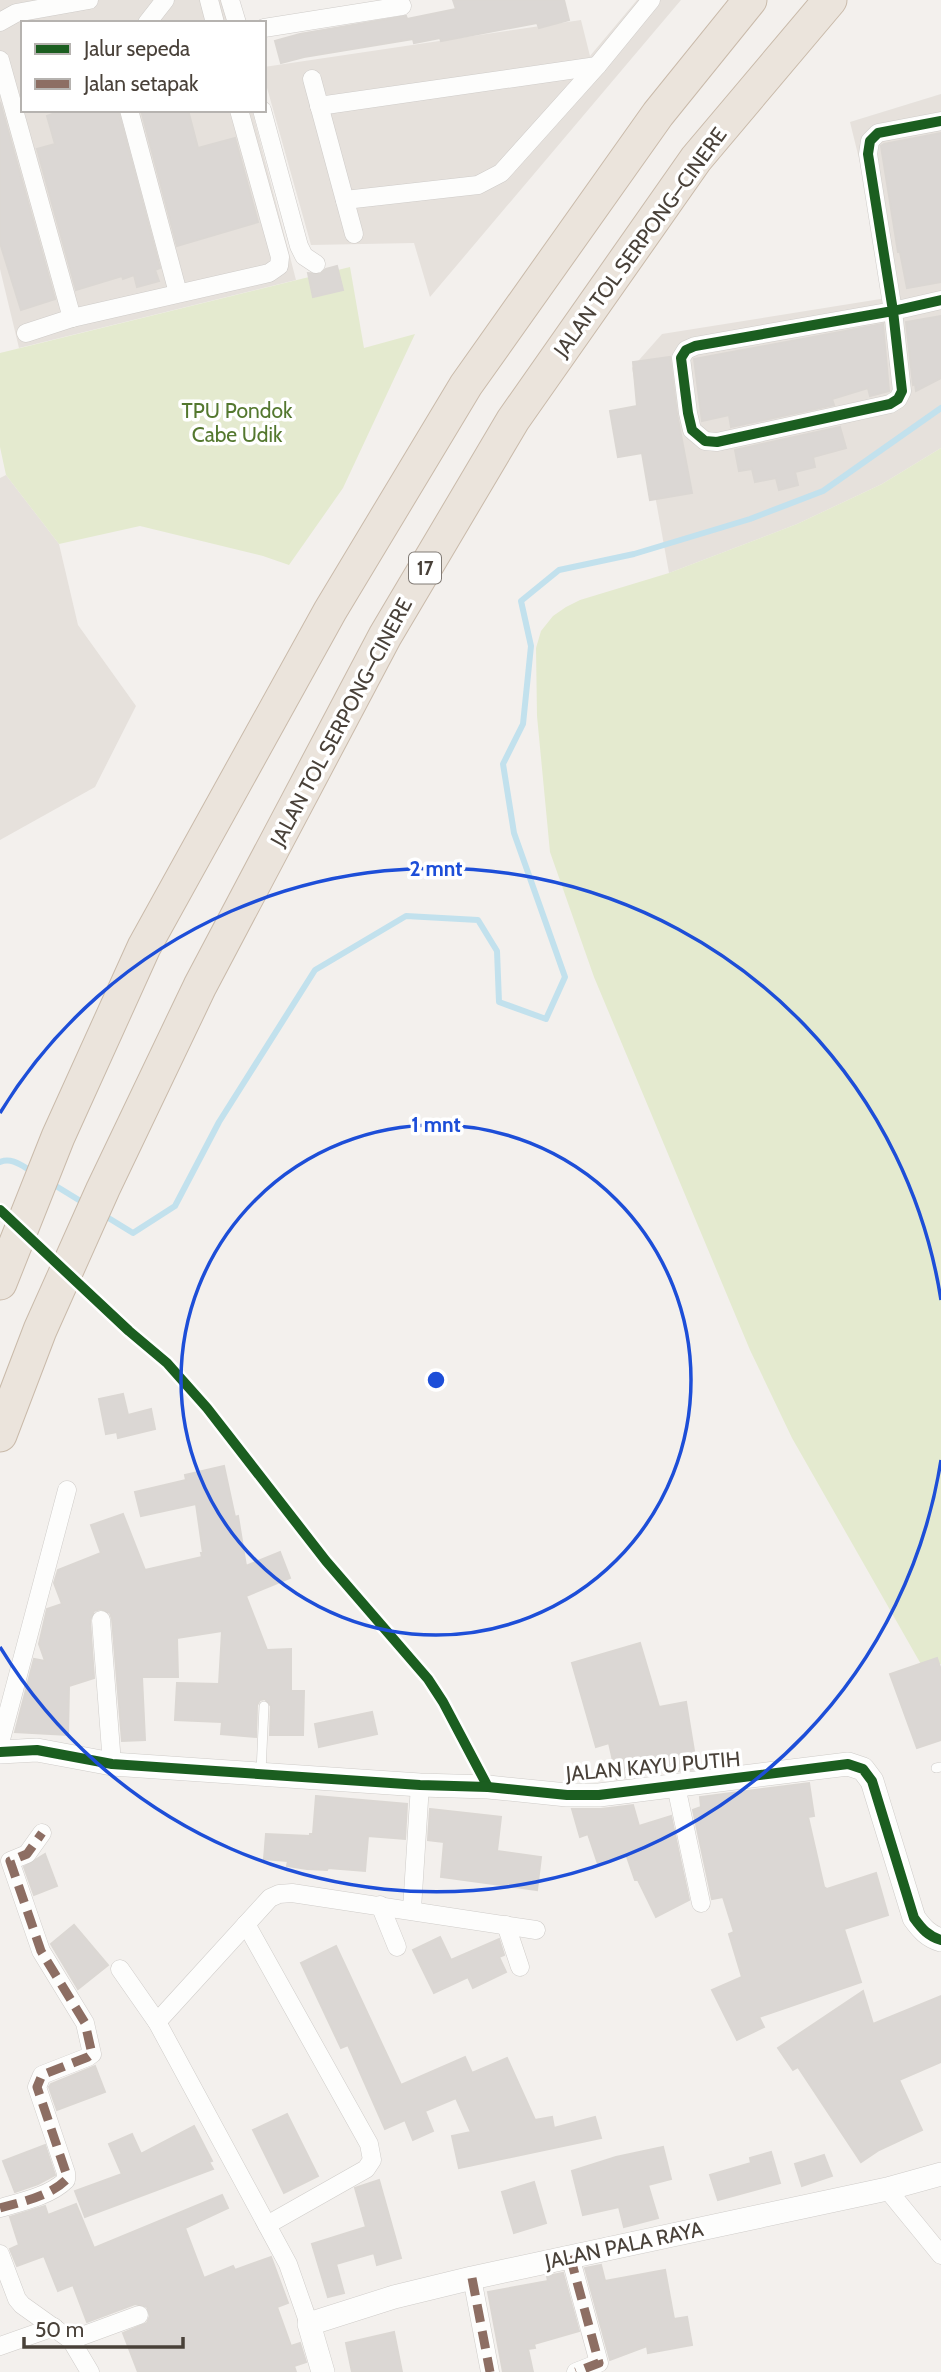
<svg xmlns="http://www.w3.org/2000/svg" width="941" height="2372" font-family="Cabin,sans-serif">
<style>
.residential{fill:#e6e1dc}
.green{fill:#e4eacf}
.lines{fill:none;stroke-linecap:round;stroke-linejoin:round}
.stream{stroke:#c2e1ed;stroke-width:6}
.building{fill:#dbd7d4;stroke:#dbd7d3;stroke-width:2}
.service-casing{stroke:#cfccc9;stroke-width:10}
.minor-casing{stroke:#cfccc9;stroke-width:19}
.tertiary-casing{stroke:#cfccc9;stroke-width:24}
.motorway-casing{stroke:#c9baaa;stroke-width:35}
.service{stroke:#fdfdfc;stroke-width:9}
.minor{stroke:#fdfdfc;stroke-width:18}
.tertiary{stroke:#fdfdfc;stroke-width:23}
.motorway{stroke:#ebe4dc;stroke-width:33}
.quiet{stroke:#8d6e63;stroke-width:9;stroke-dasharray:18 9;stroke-linecap:butt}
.cycleway-casing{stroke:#fff;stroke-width:15}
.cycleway{stroke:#1b5e20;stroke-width:10}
.ring{fill:none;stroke:#1d4ed8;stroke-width:3.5}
.labels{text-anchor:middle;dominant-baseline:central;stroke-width:7;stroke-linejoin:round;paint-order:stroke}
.shield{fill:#fff;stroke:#807a74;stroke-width:2}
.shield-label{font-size:19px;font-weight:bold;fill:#494139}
.street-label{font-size:21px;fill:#494139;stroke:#fff}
.park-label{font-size:21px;fill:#54782f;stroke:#fff}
.centre{fill:#1d4ed8;stroke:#fff;stroke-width:3.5}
.ring-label{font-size:21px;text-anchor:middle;font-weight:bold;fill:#1d4ed8;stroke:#fff;stroke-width:7;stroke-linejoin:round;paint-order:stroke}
</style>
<rect width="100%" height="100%" fill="#f3f0ed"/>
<g class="residential">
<polygon points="0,0 223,0 229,23 23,23 23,110 252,110 296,280 19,348 0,269"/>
<polygon points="637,0 681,0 430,297 414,243 311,245 264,77 264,67 581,20 590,56"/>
<polygon points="941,94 941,448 882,484 797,524 669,573 632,368 662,334 893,297 850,122"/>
<polygon points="6,475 59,544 78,625 136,706 95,787 0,840 0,478"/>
</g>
<g class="green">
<polygon points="350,267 364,348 415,334 343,488 289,565 263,556 140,526 59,544 6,475 0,447 0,353"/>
<polygon points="941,448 941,1664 922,1666 792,1438 750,1350 594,977 550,852 537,716 536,648 541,631 553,616 566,607 580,600 669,573 797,524 882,484"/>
</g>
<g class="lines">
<g class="stream">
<path d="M0 1162C12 1157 22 1166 33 1172"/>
<polyline points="51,1183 87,1205"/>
<polyline points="102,1214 133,1233 175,1206 219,1122 315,970 406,916 478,920 497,951 499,1002 546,1019 565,977 514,833 503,764 523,724 531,646 521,601 559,570 634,554 750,519 823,491 941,408"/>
</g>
</g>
<g class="building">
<polygon points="453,0 564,0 569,20 539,28 537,23 441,41 440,38 414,43 413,39 304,57 281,63 275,41 300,34 406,16 407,19 456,9"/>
<polygon points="0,102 55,299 21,310 0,243"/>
<polygon points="64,110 118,110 160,268 155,270 159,281 137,287 134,275 123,279 122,276 76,290 37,149 55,144 47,116"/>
<polygon points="141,110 188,110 198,148 235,138 258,222 177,246"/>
<polygon points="941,133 941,282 907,288 900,252 898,252 881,146 884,144"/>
<polygon points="337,266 343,290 313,297 308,273 320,274 326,269"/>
<polygon points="941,316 941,378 916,391 915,384 913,385 906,322"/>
<polygon points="883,324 889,391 870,396 868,388 832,399 834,405 731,427 729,415 702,421 694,359"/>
<polygon points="670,357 677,414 692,493 650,500 642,453 618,457 610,411 637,406 633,362"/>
<polygon points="840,427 846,448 813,457 815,467 795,472 798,485 779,490 776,478 755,482 752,469 739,471 735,450"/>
<polygon points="123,1394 128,1415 151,1409 155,1429 118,1438 117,1432 106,1434 99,1399"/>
<polygon points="224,1466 235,1517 238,1516 246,1566 280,1552 290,1578 246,1596 267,1650 291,1649 291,1691 304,1691 303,1735 270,1735 271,1706 265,1699 260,1700 257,1705 256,1737 221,1734 222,1722 175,1720 177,1683 219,1684 222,1631 177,1638 178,1677 142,1677 145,1740 122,1741 112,1619 110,1613 101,1609 94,1611 90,1620 94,1678 69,1686 68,1735 15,1732 34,1659 45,1661 39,1644 47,1609 62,1604 54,1583 58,1570 101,1553 91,1525 123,1514 145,1570 202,1557 201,1553 203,1553 196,1504 141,1516 135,1492 186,1480 185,1475"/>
<polygon points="640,1643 659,1707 686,1702 697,1769 668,1772 667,1768 617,1779 609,1743 596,1747 572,1663"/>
<polygon points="937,1658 941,1670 941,1740 917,1748 890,1674"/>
<polygon points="372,1712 377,1734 319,1747 315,1724"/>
<polygon points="809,1783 814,1816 808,1817 824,1887 827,1889 876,1873 888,1915 844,1929 861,1982 759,2017 764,2027 737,2040 712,1990 742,1977 729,1934 734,1932 723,1897 712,1899 693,1810 701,1807 700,1797"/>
<polygon points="316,1796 407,1804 405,1839 368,1836 365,1871 328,1868 327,1870 307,1869 287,1866 288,1861 264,1859 266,1834 310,1836 310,1834 313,1834"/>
<polygon points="633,1805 639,1826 671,1816 689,1900 656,1917 638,1880 635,1880 626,1854 598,1864 588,1834 580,1837 572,1809 601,1809"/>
<polygon points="430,1809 501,1817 497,1851 541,1857 537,1890 441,1877 444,1842 428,1840"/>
<polygon points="45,1854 57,1886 34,1895 24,1867"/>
<polygon points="74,1925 108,1965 78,1989 51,1944"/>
<polygon points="440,1937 451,1960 499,1939 504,1955 499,1957 506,1972 473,1988 468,1977 434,1993 413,1950"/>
<polygon points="336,1946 401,2085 465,2057 472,2073 507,2058 535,2120 552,2117 554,2128 595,2117 601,2138 459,2168 452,2136 471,2132 456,2098 425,2111 433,2131 413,2140 405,2120 385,2129 348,2045 341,2048 301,1963"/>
<polygon points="863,1991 873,2024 941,1996 941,2062 899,2080 922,2130 879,2150 861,2162 798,2067 793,2070 778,2048"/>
<polygon points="95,2066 105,2092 57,2110 49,2087 51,2084"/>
<polygon points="287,2114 318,2176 284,2193 253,2130"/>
<polygon points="194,2126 212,2161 209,2162 213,2169 85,2217 75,2191 122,2174 109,2144 132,2134 141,2154"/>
<polygon points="45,2145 55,2175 38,2184 15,2192 3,2161"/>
<polygon points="663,2147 671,2179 648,2185 658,2218 624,2227 619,2207 583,2215 572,2171 616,2157"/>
<polygon points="771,2152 780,2183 718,2200 710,2175 751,2163 750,2158"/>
<polygon points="824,2155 832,2176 802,2186 795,2164"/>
<polygon points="379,2180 401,2258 377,2265 374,2253 336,2264 344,2293 328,2297 312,2244 366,2227 355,2188"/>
<polygon points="534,2182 546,2223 514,2233 502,2192"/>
<polygon points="222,2195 228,2208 185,2228 204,2278 233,2266 235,2270 271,2257 288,2303 277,2307 291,2346 300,2343 306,2362 294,2366 296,2372 138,2372 123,2333 147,2323 150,2316 147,2307 135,2304 87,2322 73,2285 58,2291 44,2256 17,2266 10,2249 19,2245 10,2217 45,2206 48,2215 76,2204 94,2248"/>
<polygon points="601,2265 605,2281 665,2270 674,2319 687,2317 692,2345 648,2353 647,2346 610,2360 585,2268"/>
<polygon points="563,2273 579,2331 534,2344 535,2348 528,2349 533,2372 503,2372 488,2292 548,2281 547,2276"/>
<polygon points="394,2332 402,2372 352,2372 346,2343"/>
</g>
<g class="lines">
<g class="service-casing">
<g id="service">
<polyline points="936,1768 941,1767"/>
<polyline points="261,1772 264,1706"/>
</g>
</g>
<g class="minor-casing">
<g id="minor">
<polyline points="209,0 215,23"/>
<polyline points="230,0 237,23"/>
<polyline points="0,22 16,13 89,0"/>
<polyline points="147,23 165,0"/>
<polyline points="264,28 402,6"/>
<polyline points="0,60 72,318"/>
<polyline points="312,79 354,234"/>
<polyline points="319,106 597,66"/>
<polyline points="129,110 178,293"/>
<polyline points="262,110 299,246 304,256 316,264"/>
<polyline points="941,121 878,133 870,141 868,154 893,311 902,391 898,399 890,404 717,442 705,441 692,430 688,413 681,358 686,350 695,346 893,311 941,300"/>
<polyline points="345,200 478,185 501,173 597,66 651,0"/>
<polyline points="26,333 72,318 269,273 279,266 280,257 239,110"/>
<polyline points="101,1620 112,1764"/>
<polyline points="0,1743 67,1490"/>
<polyline points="676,1786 701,1903"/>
<polyline points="380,1905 397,1947"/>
<polyline points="412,1909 420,1785"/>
<polyline points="246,1924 369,2144 372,2160 366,2169 267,2225"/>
<polyline points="506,1925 520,1967"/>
<polyline points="120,1969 157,2022 288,2264 309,2324"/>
<polyline points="157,2022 270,1898 279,1894 292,1893 536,1930"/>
<polyline points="887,2189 941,2255"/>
<path d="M0 2208C21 2202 50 2196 66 2180V2173L37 2087 42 2075 88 2057 92 2054 85 2023 41 1951 10 1861 27 1854 42 1833"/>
<polyline points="0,2254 17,2299 22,2305 71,2340 90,2372"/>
<polyline points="570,2256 599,2363 576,2372"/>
<polyline points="472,2278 490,2372"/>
<polyline points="71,2340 139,2315"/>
<polyline points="0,2346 54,2327"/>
</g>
</g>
<g class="tertiary-casing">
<g id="tertiary">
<path d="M0 1752 37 1750 112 1764 420 1785 488 1787 567 1795H599L848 1764 863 1769 872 1781 914 1918C922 1929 928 1936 941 1940"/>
<polyline points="323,2372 309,2324 394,2297 472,2278 887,2189 941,2174"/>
</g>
</g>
<g class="motorway-casing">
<g id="motorway">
<polyline points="0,1283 58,1137 144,947 330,611 466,385 658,114 750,0"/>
<polyline points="0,1435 40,1330 103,1189 200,986 385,636 513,420 696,159 830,0"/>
</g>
</g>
<use href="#service" class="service"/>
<use href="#minor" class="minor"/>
<use href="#tertiary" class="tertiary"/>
<use href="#motorway" class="motorway"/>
<g class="quiet">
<path d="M0 2208C21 2202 50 2196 66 2180V2173L37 2087 42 2075 88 2057 92 2054 85 2023 41 1951 10 1861 27 1854 42 1833"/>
<polyline points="570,2256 599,2363 576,2372"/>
<polyline points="472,2278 490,2372"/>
</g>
<g class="cycleway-casing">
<g id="cycleway">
<polyline points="941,121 878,133 870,141 868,154 893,311 902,391 898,399 890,404 717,442 705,441 692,430 688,413 681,358 686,350 695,346 893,311 941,300"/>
<polyline points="0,1210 129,1331 167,1363 207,1408 326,1561 428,1679 443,1702 488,1787"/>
<path d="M0 1752 37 1750 112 1764 420 1785 488 1787 567 1795H599L848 1764 863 1769 872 1781 914 1918C922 1929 928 1936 941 1940"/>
</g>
</g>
<use href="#cycleway" class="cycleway"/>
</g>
<g class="ring">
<circle cx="436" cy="1380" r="255"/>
<path d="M941 1460A511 511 0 0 1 0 1647M0 1113A511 511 0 0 1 941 1300"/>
</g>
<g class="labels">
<rect class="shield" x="409" y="552.5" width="32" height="31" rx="5"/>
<g class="shield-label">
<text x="425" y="568">17</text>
</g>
<g class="street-label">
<text transform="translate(640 242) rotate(-54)">JALAN TOL SERPONG–CINERE</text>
<text transform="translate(341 722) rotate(-62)">JALAN TOL SERPONG–CINERE</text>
<text transform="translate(653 1766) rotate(-5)">JALAN KAYU PUTIH</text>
<text transform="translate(624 2245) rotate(-12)">JALAN PALA RAYA</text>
</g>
<g class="park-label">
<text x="237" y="410">TPU Pondok<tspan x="237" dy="24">Cabe Udik</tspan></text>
</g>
</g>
<circle cx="436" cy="1380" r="10" class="centre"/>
<g class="ring-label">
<text x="436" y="876">2 mnt</text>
<text x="436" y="1132">1 mnt</text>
</g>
<rect x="21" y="21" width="245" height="91" fill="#ffffff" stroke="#b6b3b0" stroke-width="2"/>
<rect x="35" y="44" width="35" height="10" fill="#1b5e20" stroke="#b6b3b0" stroke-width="2"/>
<text x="84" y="56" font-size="21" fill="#494139">Jalur sepeda</text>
<rect x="35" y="79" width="35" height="10" fill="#8d6e63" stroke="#b6b3b0" stroke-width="2"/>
<text x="84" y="91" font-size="21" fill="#494139">Jalan setapak</text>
<path d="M24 2337v10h159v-10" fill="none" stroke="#494139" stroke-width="3.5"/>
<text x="35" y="2337" font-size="21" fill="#494139" stroke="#ffffff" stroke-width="5" paint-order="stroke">50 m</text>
</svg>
